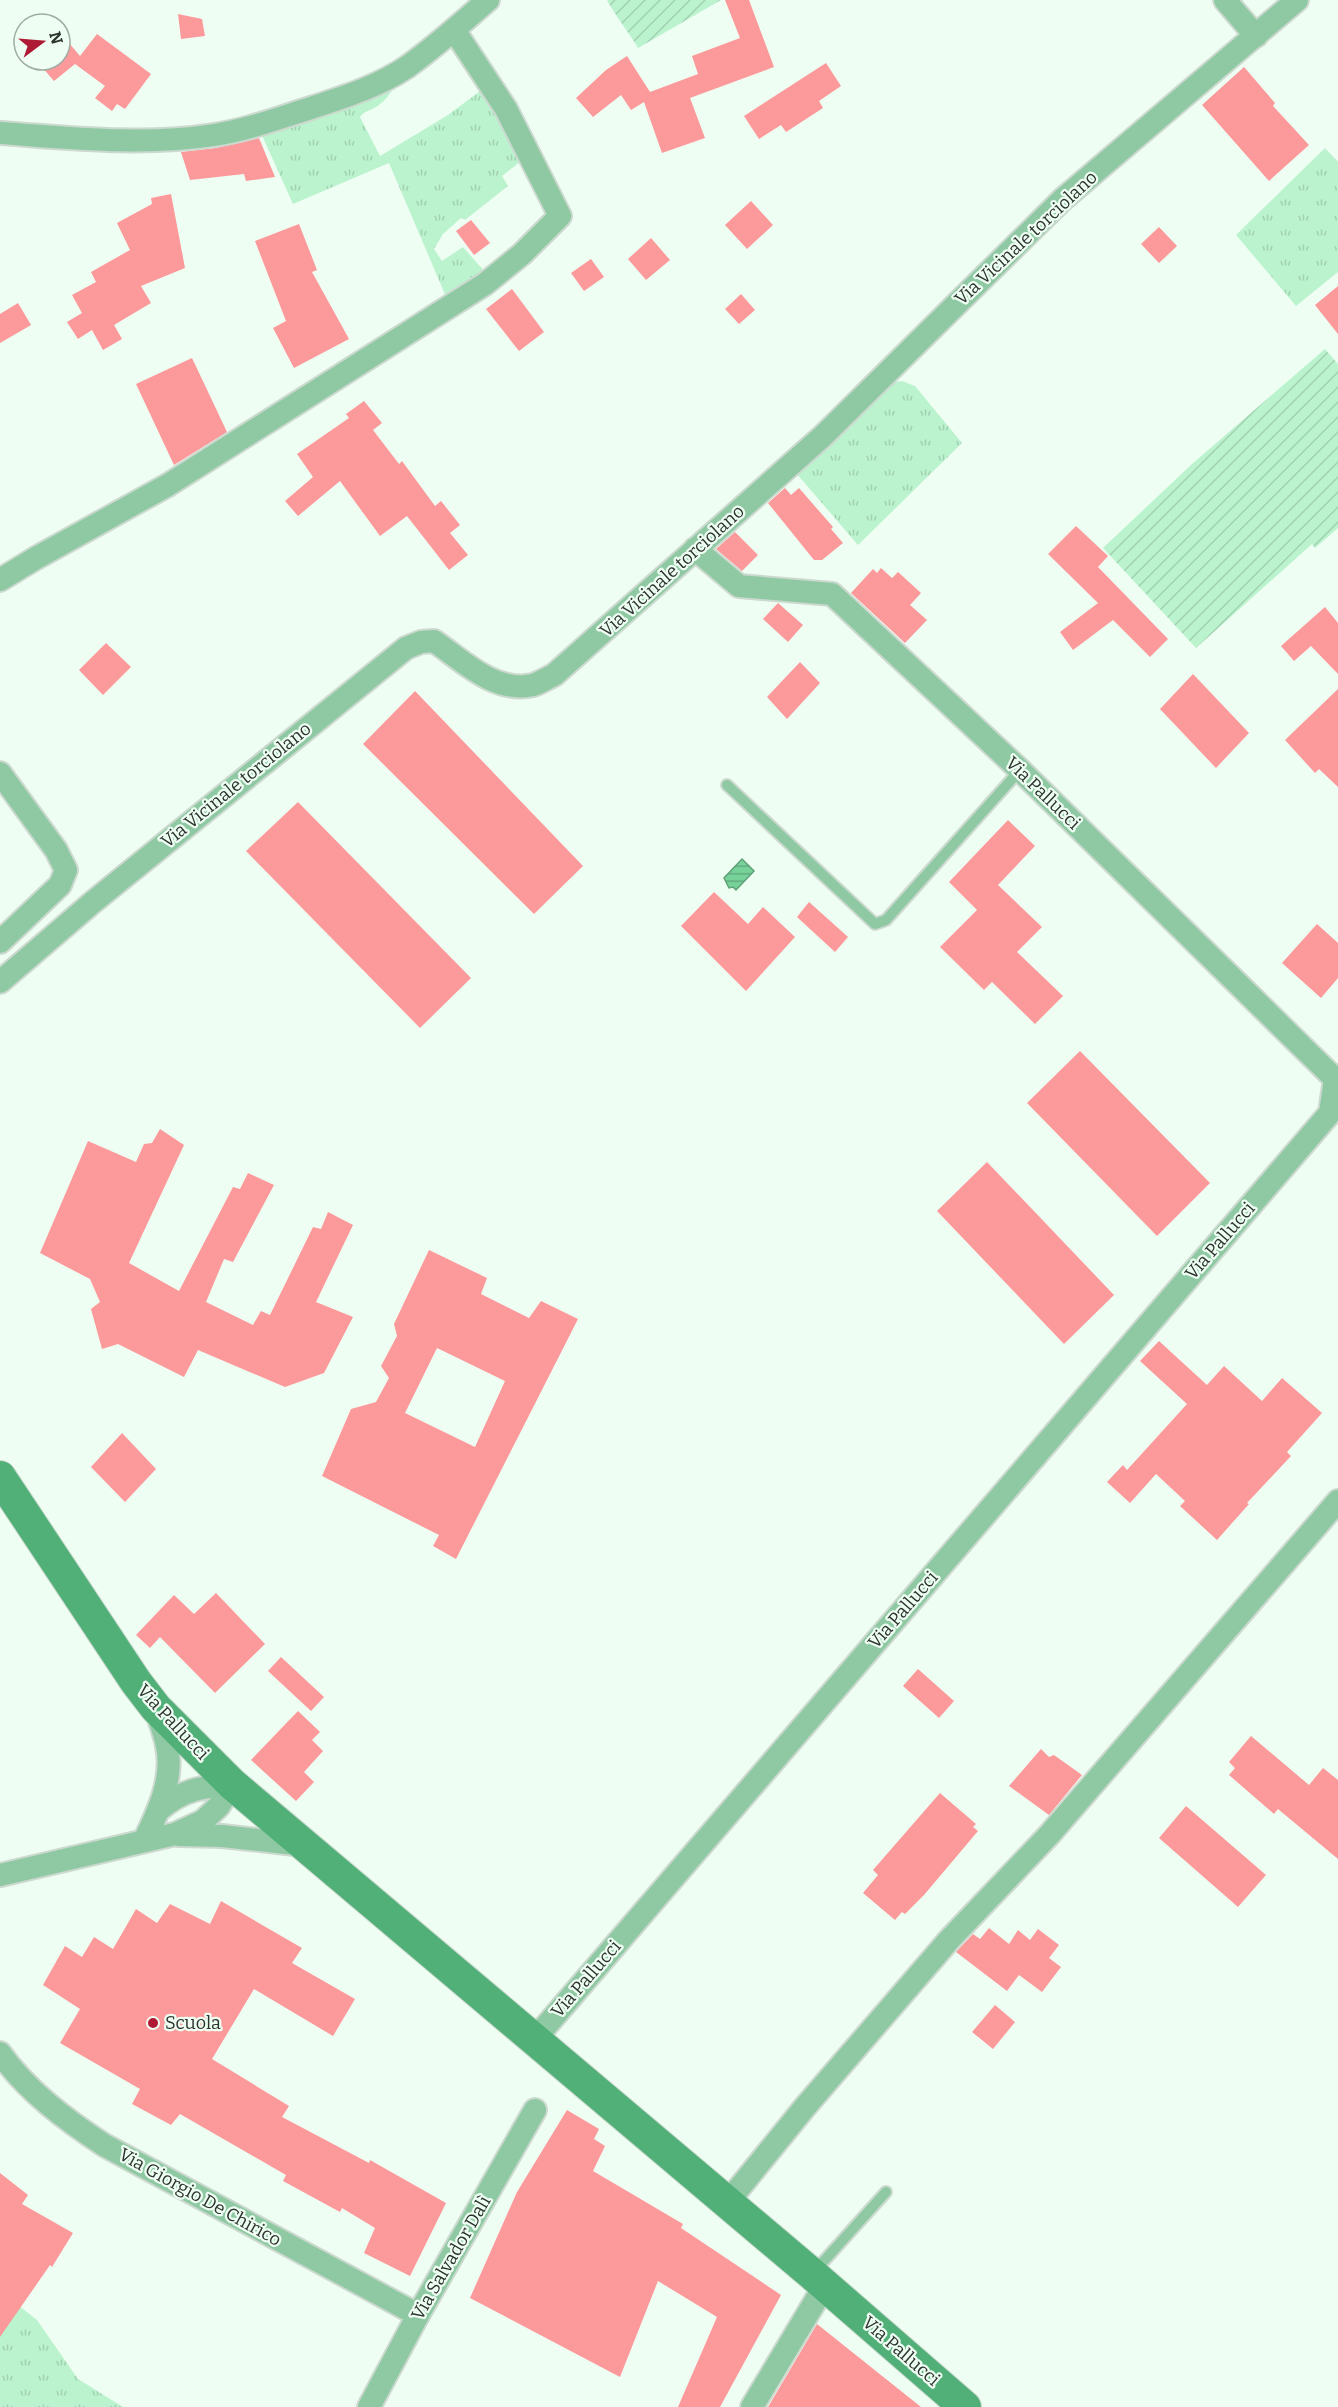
<svg xmlns="http://www.w3.org/2000/svg" width="1338" height="2407" font-family="Bitter,serif">
<style>
.grass{fill:url(#grass-tufts)}
.garden{fill:url(#garden-furrows)}
.water{fill:url(#water-rules);stroke:#60a279;stroke-width:1.5}
.building{fill:#fc999a;fill-rule:evenodd}
.lines{fill:none;stroke-linecap:round;stroke-linejoin:round}
.lane-casing{stroke:#ccd9cf;stroke-width:14}
.street-casing{stroke:#ccd9cf;stroke-width:26}
.secondary-casing{stroke:#ccd9cf;stroke-width:34}
.lane{stroke:#8fc9a3;stroke-width:10}
.street{stroke:#8fc9a3;stroke-width:22}
.secondary{stroke:#51af78;stroke-width:32}
.poi-dot{fill:#ae1933;stroke:#effef3;stroke-width:2}
.labels{text-anchor:middle;dominant-baseline:central;stroke-width:4.5;stroke-linejoin:round;paint-order:stroke}
.street-label{font-size:18px;fill:#2b332d;stroke:#effef3}
.poi-label{font-size:18px;fill:#2b332d;stroke:#effef3;text-anchor:start}
</style>
<defs>
<pattern id="grass-tufts" width="24" height="20" patternUnits="userSpaceOnUse" patternTransform="scale(1.5)"><rect width="24" height="20" fill="#bbf3ce"/><path d="M3 7l-1-3M5 7V3M7 7l1-3M15 17l-1-3M17 17v-4M19 17l1-3" fill="none" stroke="#a1d1b1"/></pattern>
<pattern id="garden-furrows" width="10" height="10" patternUnits="userSpaceOnUse" patternTransform="scale(1.5)"><rect width="10" height="10" fill="#bbf3ce"/><path d="M-1 1l2-2M0 10L10 0M9 11l2-2" fill="none" stroke="#a1d1b1"/></pattern>
<pattern id="water-rules" width="6" height="5" patternUnits="userSpaceOnUse" patternTransform="scale(1.5)"><rect width="6" height="5" fill="#77d299"/><path d="M0 2.5h6" fill="none" stroke="#62ab7d"/></pattern>
</defs>
<rect width="100%" height="100%" fill="#effef3"/>
<g class="grass">
<path d="M398 80C393 90 386 101 376 107 370 111 364 111 360 117L380 156 448 115 483 89 525 158 502 176 508 186 465 220 461 218 443 234 434 249 442 261 463 247 486 273 447 299 389 163 293 204 260 131Z"/>
<polygon points="1325,148 1338,162 1338,272 1296,306 1236,235"/>
<polygon points="902,381 915,386 962,443 858,545 796,473 884,384"/>
<polygon points="0,2291 37,2320 78,2379 123,2407 0,2407"/>
</g>
<g class="garden">
<path d="M607 0H721L638 48C628 31 616 17 607 0Z"/>
<polygon points="1325,349 1338,364 1338,528 1315,548 1312,544 1196,648 1103,548 1192,464"/>
</g>
<polygon class="water" points="742,859 754,871 736,890 733,887 729,888 724,878"/>
<g class="building">
<polygon points="725,0 749,0 774,67 690,98 705,138 662,153 644,102 631,110 621,95 593,117 576,98 606,70 627,56 650,92 698,74 692,56 740,38"/>
<polygon points="178,14 202,19 205,36 181,39"/>
<polygon points="97,34 151,74 125,109 117,104 112,111 95,98 105,86 75,64 54,81 41,66 48,60 60,60 60,51 69,43 80,56"/>
<polygon points="826,63 841,86 819,101 823,108 786,132 781,125 759,139 744,116"/>
<polygon points="1244,67 1275,103 1273,106 1309,145 1269,181 1202,105"/>
<polygon points="259,138 275,177 246,181 244,174 190,180 181,152 216,148"/>
<polygon points="171,194 185,268 141,286 151,303 114,325 122,339 103,350 92,330 78,339 67,322 82,313 72,295 96,282 91,272 130,250 117,223 152,204 151,198"/>
<polygon points="751,201 773,225 747,249 725,225"/>
<polygon points="471,220 490,243 474,255 456,231"/>
<polygon points="299,224 317,270 312,272 349,339 294,368 273,328 286,321 255,241"/>
<polygon points="1159,227 1177,246 1159,263 1141,244"/>
<polygon points="651,238 670,260 646,280 628,259"/>
<polygon points="591,259 604,277 584,291 571,273"/>
<polygon points="1338,286 1338,334 1315,305"/>
<polygon points="512,289 544,332 519,351 486,309"/>
<polygon points="741,294 755,310 739,324 725,309"/>
<polygon points="18,303 31,325 0,343 0,314"/>
<polygon points="192,358 227,432 174,465 136,384"/>
<polygon points="364,401 382,423 373,430 399,464 402,461 435,506 441,501 460,525 450,533 468,555 449,570 407,516 380,536 340,481 298,516 285,501 313,477 297,454 349,418 346,414"/>
<polygon points="785,488 791,495 799,488 833,527 831,529 843,543 822,560 814,560 768,503"/>
<polygon points="1076,526 1108,556 1098,567 1168,639 1150,657 1113,620 1073,650 1060,632 1098,603 1048,554"/>
<polygon points="735,532 758,555 742,571 716,549"/>
<polygon points="881,568 892,578 898,572 921,593 910,605 927,620 905,643 851,593 873,569 877,573"/>
<polygon points="778,603 803,625 788,642 763,619"/>
<polygon points="1325,607 1338,623 1338,674 1311,646 1294,661 1281,646"/>
<polygon points="106,643 131,667 103,695 79,670"/>
<polygon points="800,662 820,683 787,719 767,697"/>
<polygon points="1193,674 1249,733 1216,768 1160,709"/>
<polygon points="1338,689 1338,787 1319,769 1315,773 1285,740"/>
<polygon points="415,691 583,866 534,914 363,744"/>
<polygon points="298,802 471,978 420,1028 246,851"/>
<polygon points="1008,820 1035,846 998,885 1042,927 1017,952 1063,996 1035,1024 992,982 984,990 940,947 977,910 949,882"/>
<polygon points="714,892 748,924 763,907 795,937 746,991 681,926"/>
<polygon points="809,902 848,937 835,952 797,917"/>
<polygon points="1317,924 1338,943 1338,978 1321,998 1282,963"/>
<polygon points="1080,1051 1210,1183 1157,1236 1027,1103"/>
<polygon points="160,1129 184,1145 129,1263 179,1291 233,1187 240,1189 248,1173 274,1185 233,1262 224,1259 206,1302 253,1325 261,1311 270,1315 313,1227 321,1229 328,1212 353,1225 316,1302 353,1317 324,1373 285,1387 198,1350 184,1377 118,1344 102,1349 91,1309 100,1302 90,1279 40,1253 88,1141 136,1162 144,1144 152,1143"/>
<polygon points="987,1162 1114,1295 1064,1344 937,1211"/>
<path d="M429 1250 487 1278 481 1294 529 1318 541 1301 578 1319 456 1559 433 1546 439 1535 322 1476 351 1409 376 1402 389 1378 381 1366 397 1336 394 1324ZM437 1348 505 1381 475 1447 405 1413Z"/>
<polygon points="1159,1341 1207,1385 1224,1366 1262,1401 1282,1378 1322,1413 1287,1452 1291,1456 1247,1503 1249,1504 1217,1540 1180,1506 1185,1501 1156,1474 1130,1503 1107,1482 1123,1465 1127,1470 1187,1404 1140,1361"/>
<polygon points="122,1433 156,1469 125,1502 91,1467"/>
<polygon points="216,1593 265,1644 215,1693 160,1637 150,1648 136,1635 174,1595 194,1614"/>
<polygon points="281,1657 324,1697 311,1711 268,1671"/>
<polygon points="918,1669 954,1701 939,1718 903,1686"/>
<polygon points="298,1711 320,1732 312,1740 323,1751 304,1772 314,1782 296,1801 251,1760"/>
<polygon points="1251,1736 1309,1785 1323,1768 1338,1780 1338,1859 1278,1809 1274,1814 1229,1775 1235,1768 1229,1762"/>
<polygon points="1041,1749 1049,1757 1054,1755 1082,1775 1049,1815 1009,1786"/>
<polygon points="940,1793 976,1824 973,1827 978,1831 924,1895 905,1914 902,1912 895,1920 863,1893 878,1875 873,1870"/>
<polygon points="1186,1806 1266,1875 1238,1907 1159,1838"/>
<polygon points="221,1901 302,1948 292,1963 355,1999 333,2036 254,1989 212,2059 289,2106 282,2117 369,2163 370,2160 446,2203 410,2276 364,2253 375,2228 342,2208 340,2212 283,2181 286,2175 180,2114 171,2125 132,2104 140,2089 60,2043 80,2009 43,1985 65,1946 82,1957 94,1937 113,1949 136,1909 157,1923 170,1904 210,1924"/>
<polygon points="989,1928 1009,1944 1018,1930 1030,1940 1038,1929 1059,1945 1049,1958 1061,1967 1042,1992 1019,1975 1007,1991 956,1952 973,1934 980,1939"/>
<polygon points="995,2005 1015,2022 993,2049 972,2032"/>
<polygon points="567,2110 599,2129 594,2139 605,2146 593,2171 683,2224 681,2228 781,2295 720,2407 678,2407 717,2317 658,2281 620,2377 470,2298 517,2192"/>
<polygon points="0,2173 28,2195 22,2204 73,2233 52,2267 50,2265 0,2337"/>
<polygon points="817,2324 921,2407 768,2407"/>
</g>
<g class="lines">
<g class="lane-casing">
<g id="lane">
<polyline points="727,785 875,924 886,920 1020,770"/>
<polyline points="814,2272 886,2192"/>
</g>
</g>
<g class="street-casing">
<g id="street">
<polyline points="1225,0 1256,36"/>
<path d="M0 133C70 138 144 146 214 135 247 130 279 118 311 108 344 97 377 87 407 67 435 47 462 23 488 0"/>
<polyline points="0,580 36,558 168,485 485,284 522,254 560,216 506,109 454,30"/>
<polyline points="0,773 56,850 66,870 60,885 0,942"/>
<path d="M0 982 93 902 406 648 421 642 434 641C462 660 495 694 533 685 540 683 547 678 554 675L823 436 1062 200 1297 0"/>
<path d="M160 1809C184 1789 202 1787 232 1784"/>
<polyline points="179,1835 222,1836 304,1845"/>
<path d="M144 1841C158 1813 174 1779 167 1746 165 1734 160 1722 156 1710"/>
<polyline points="0,1875 175,1834 203,1821 219,1806 232,1784"/>
<polyline points="534,2040 1330,1113 1335,1079 1020,770 832,594 739,586 695,549"/>
<path d="M0 2053C27 2091 66 2120 104 2145L418 2315"/>
<polyline points="727,2203 805,2107 949,1940 1049,1835 1338,1501"/>
<polyline points="369,2407 418,2315 535,2110"/>
<polyline points="752,2407 825,2285"/>
</g>
</g>
<g class="secondary-casing">
<polyline id="secondary" points="0,1477 136,1682 156,1708 232,1784 812,2274 965,2407"/>
</g>
<use href="#lane" class="lane"/>
<use href="#street" class="street"/>
<use href="#secondary" class="secondary"/>
</g>
<circle class="poi-dot" cx="153" cy="2023" r="6"/>
<g class="labels">
<g class="street-label">
<text transform="translate(1026 238) rotate(-43)">Via Vicinale torciolano</text>
<text transform="translate(672 571) rotate(-42)">Via Vicinale torciolano</text>
<text transform="translate(236 785) rotate(-39)">Via Vicinale torciolano</text>
<text transform="translate(1043 793) rotate(44)">Via Pallucci</text>
<text transform="translate(1220 1241) rotate(-49)">Via Pallucci</text>
<text transform="translate(903 1610) rotate(-49)">Via Pallucci</text>
<text transform="translate(173 1722) rotate(47)">Via Pallucci</text>
<text transform="translate(586 1979) rotate(-49)">Via Pallucci</text>
<text transform="translate(200 2197) rotate(29)">Via Giorgio De Chirico</text>
<text transform="translate(451 2258) rotate(-60)">Via Salvador Dalì</text>
<text transform="translate(901 2351) rotate(41)">Via Pallucci</text>
</g>
<g class="poi-label">
<text x="165" y="2023">Scuola</text>
</g>
</g>
<g transform="translate(42 42) rotate(74)"><circle r="28" fill="#effef3" stroke="#a1ada4" stroke-width="1.5"/>
<path d="M0-4.5L10 22L0 15L-10 22Z" fill="#ae1933"/>
<text y="-9" font-size="16" font-weight="bold" text-anchor="middle" fill="#2b332d">N</text>
</g>
</svg>
